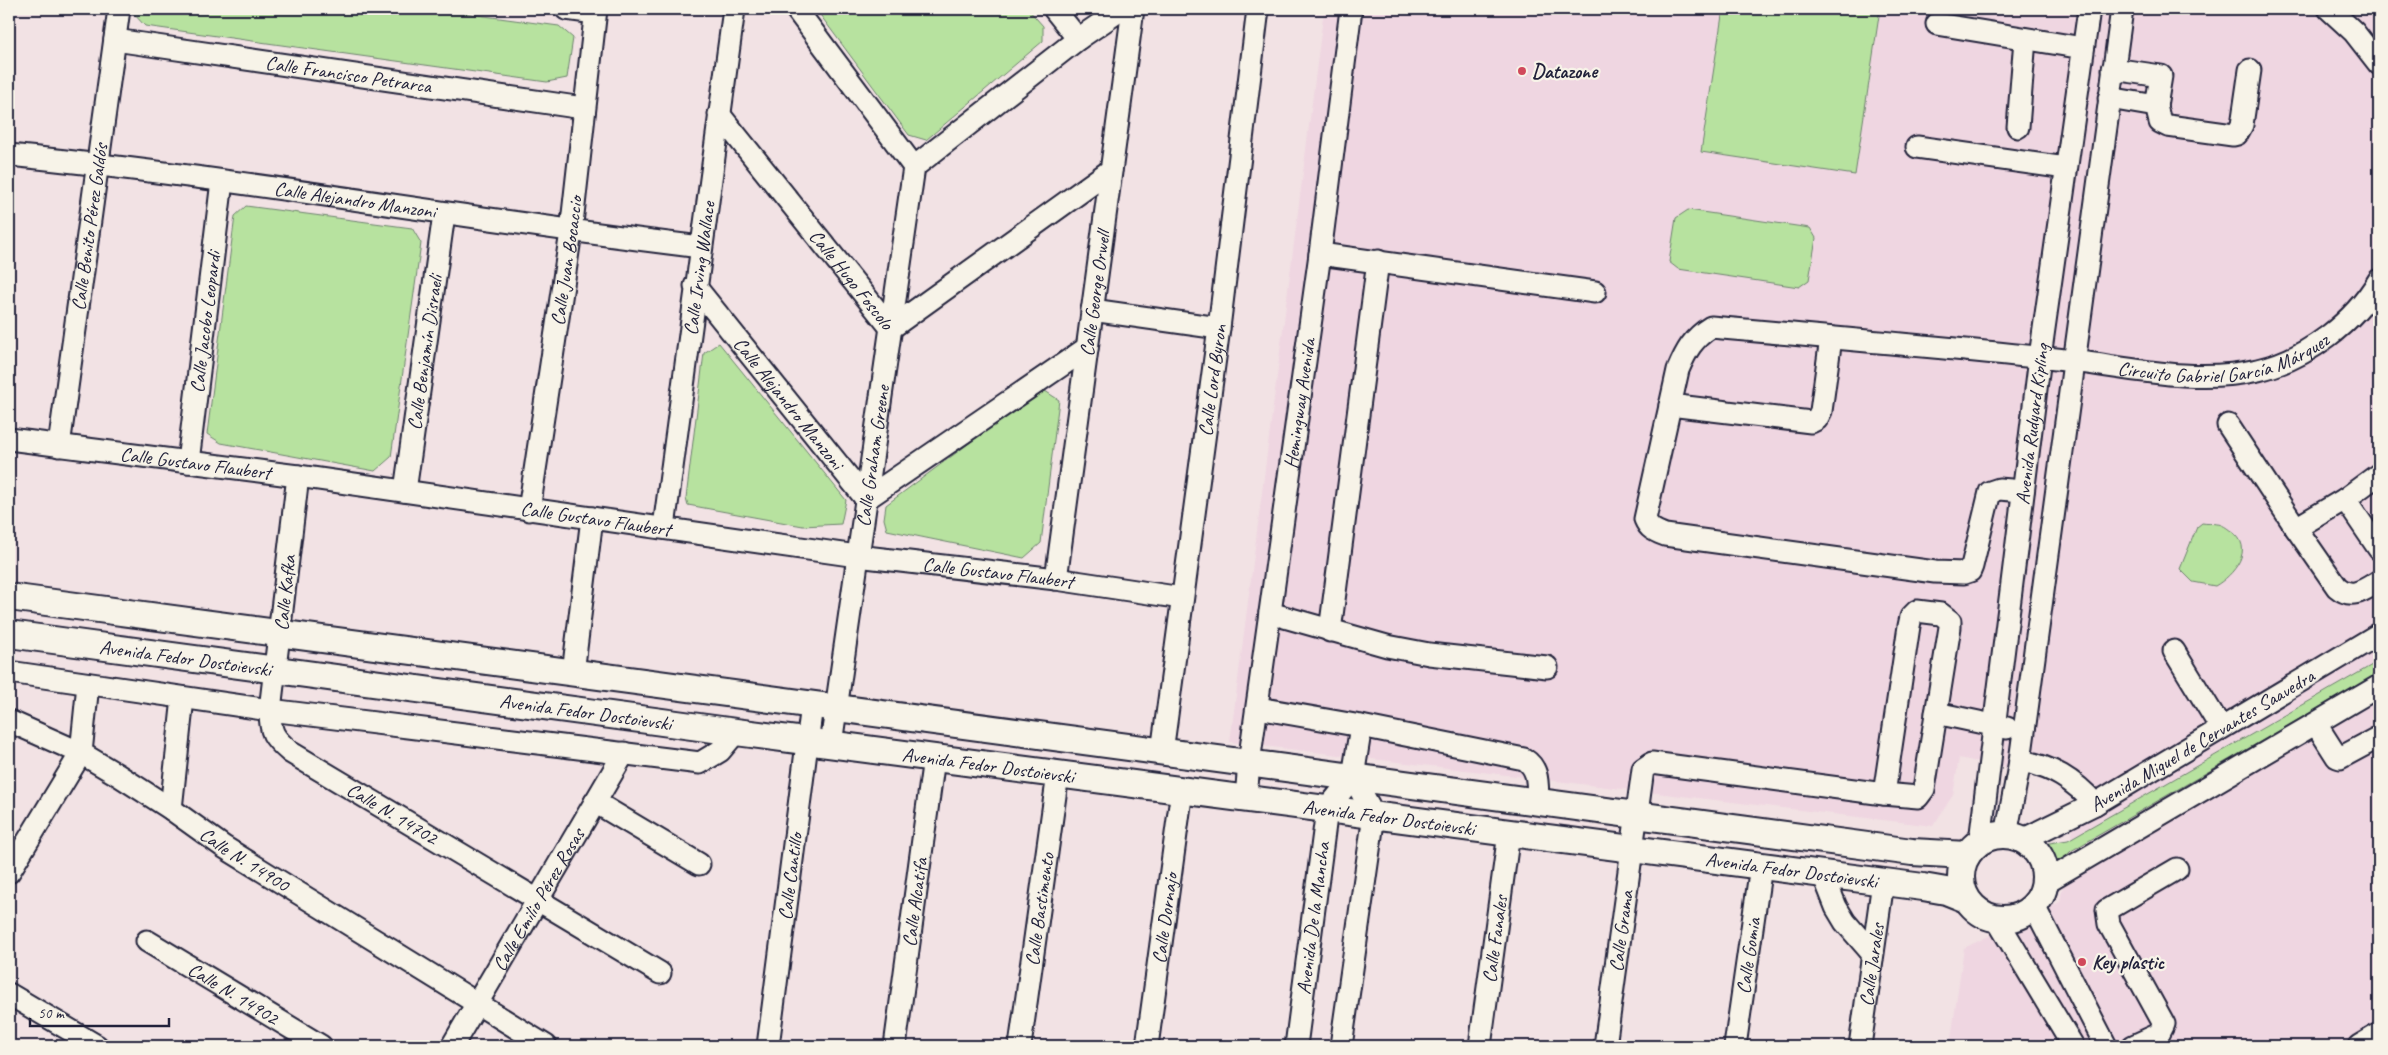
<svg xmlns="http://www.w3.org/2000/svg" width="2388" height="1055" font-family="Caveat,sans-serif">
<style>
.built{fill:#efd6e1}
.green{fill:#b7e29f;stroke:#6c826d}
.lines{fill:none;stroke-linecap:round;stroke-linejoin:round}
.minor-casing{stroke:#22223b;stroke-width:25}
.major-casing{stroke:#22223b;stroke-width:30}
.minor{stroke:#f7f3e8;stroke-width:21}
.major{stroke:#f7f3e8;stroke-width:26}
.poi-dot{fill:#d1495b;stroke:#f7f3e8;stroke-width:2}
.labels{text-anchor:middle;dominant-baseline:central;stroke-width:4.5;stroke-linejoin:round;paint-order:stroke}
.poi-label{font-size:20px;font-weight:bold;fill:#22223b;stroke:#f7f3e8;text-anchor:start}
.street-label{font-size:20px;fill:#22223b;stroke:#f7f3e8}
</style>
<rect width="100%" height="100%" fill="#f2e2e4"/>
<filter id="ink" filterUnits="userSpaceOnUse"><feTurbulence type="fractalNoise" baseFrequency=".02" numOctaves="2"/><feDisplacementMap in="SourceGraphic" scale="10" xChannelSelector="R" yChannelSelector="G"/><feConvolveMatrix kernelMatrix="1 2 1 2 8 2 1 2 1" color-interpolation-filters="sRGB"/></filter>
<g filter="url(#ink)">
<polygon class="built" points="1324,9 2379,9 2379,1046 1950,1046 1964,948 2060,902 2079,795 2046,776 1959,758 1953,795 1933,826 1230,742"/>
<g class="green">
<polygon points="134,9 432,9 559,26 573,38 567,78 547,82 145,26 133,13"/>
<polygon points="820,9 1028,9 1043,26 1043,41 926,140 909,135 818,12"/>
<polygon points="1723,9 1880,9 1855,175 1701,152"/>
<polygon points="246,206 412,228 421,243 391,457 375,471 221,443 207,434 235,216"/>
<polygon points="1688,210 1810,228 1816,238 1809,280 1799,287 1678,269 1669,262 1676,218"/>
<polygon points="719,343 846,500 841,524 803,526 688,505 686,498 704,353"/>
<polygon points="1042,389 1059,400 1041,543 1024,558 887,530 884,519 886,505"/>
<path d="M2202 523C2207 524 2212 523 2217 524 2222 524 2227 528 2231 531 2257 548 2233 576 2215 586L2193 582 2180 569 2197 527Z"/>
<polygon points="2379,661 2379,673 2071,851 2049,872 2047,857 2037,845 2068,840"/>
</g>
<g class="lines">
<g class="minor-casing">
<g id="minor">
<polyline points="566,9 595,13"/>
<polyline points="796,9 914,167"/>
<polyline points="1054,9 1078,39"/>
<polyline points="2329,9 2354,32 2379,64"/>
<polyline points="1937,24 2083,48"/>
<path id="s1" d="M115 40 583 108"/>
<polyline points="2113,69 2161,76 2156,106"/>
<polyline points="2109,98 2156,106 2160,122 2168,126 2233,135 2237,134 2242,125 2250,70"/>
<path id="s2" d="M719 114 891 328 1111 170"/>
<polyline points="2018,127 2025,39"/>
<polyline points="1917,147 2066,168"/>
<path id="s3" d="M9 155C240 178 470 220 701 247"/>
<polyline points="1320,254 1595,292"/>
<path id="s4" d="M695 286 866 499 1087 348"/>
<polyline points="1092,310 1219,328"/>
<polyline points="1670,405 1811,422 1817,419 1821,411 1831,338"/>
<polyline points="2228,425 2296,528 2345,499 2379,549"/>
<path id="s5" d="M9 439 298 476 857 556 1056 579 1182 598"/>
<path id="s6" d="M59 446 119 9"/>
<path id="s7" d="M188 462 222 181"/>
<path id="s8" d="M298 476 270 710C270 733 273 737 290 752L660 973"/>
<path id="s9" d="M405 491 444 214"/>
<path id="s10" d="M2023 491 1999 489 1990 492 1972 566 1970 571 1964 573 1935 572 1665 535C1655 531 1649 529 1645 519L1678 370C1686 351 1693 338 1711 327 1826 337 1941 347 2056 359 2123 366 2191 385 2258 370 2307 359 2354 322 2379 280"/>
<polyline points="2345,499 2379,474"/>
<path id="s11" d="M529 510 571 232 596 9"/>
<path id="s12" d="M664 527 734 9"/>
<path d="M2296 528 2337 587C2352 600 2364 590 2379 581"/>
<path id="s13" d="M1056 579 1133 9"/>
<polygon points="1917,611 1941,614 1950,621 1950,627 1924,789 1918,797 1884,794 1909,626 1911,617"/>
<polyline points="1270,613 1387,646 1429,654 1547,667"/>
<polyline points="1330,631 1378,261"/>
<polyline points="2174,651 2221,728"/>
<polyline points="9,672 270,710 700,763 720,751 736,732"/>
<polyline points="573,673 592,518"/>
<polyline points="1258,708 1361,726"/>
<polyline points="1936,713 2007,728"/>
<path id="s14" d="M9 721 81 753 118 775 171 809 224 847 546 1046"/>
<polyline points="2316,724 2337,757 2340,758 2379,737"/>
<path id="s15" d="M831 744 914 167 1078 39 1122 9"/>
<path id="s16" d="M1162 752 1219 328 1258 9"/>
<path d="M2020 761C2051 766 2074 780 2095 804"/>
<path d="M1353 777 1361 726 1524 759C1540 769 1537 785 1538 802"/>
<path id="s17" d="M1246 798 1249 763 1320 254 1351 9"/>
<polyline points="595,802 699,864"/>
<polyline points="171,809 183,698"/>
<polyline points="2006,835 2020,761 2122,9"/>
<path id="s18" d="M2022 840 2095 804 2379 634"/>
<path id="s19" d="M1980 841 2040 357 2089 9"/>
<polyline points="9,872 81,753 88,684"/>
<polyline points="1823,874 1836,907 1845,922 1872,953"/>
<polyline points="2044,883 2379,686"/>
<polyline points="2034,906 2106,1046"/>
<polyline points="1996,918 2073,1046"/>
<path id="s20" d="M147 941 321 1046"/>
<polyline points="9,994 97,1046"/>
<path id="s21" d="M452 1046 624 753"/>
<path id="s22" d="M768 1046 812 705"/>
<path id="s23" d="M895 1046 934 758"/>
<path id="s24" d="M1020 1046 1058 774"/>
<path id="s25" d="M1147 1046 1182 790"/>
<path id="s26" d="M1296 1046 1327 809 1353 777"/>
<polyline points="1341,1046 1374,815 1353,777"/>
<path id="s27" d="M1480 1046 1509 833"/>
<path id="s28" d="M1605 1046 1643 769 1652 763 1884 794"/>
<path id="s29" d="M1735 1046 1761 866"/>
<path id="s30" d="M1860 1046 1883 882"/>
<polyline points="2133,1046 2159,1034 2164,1024 2109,924 2107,910 2177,869"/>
<polyline points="2359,1046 2379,1034"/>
</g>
</g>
<g class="major-casing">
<g id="major">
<polyline points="9,597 1912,852 1967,855"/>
<path id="s31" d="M9 634 736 732 1923 887 1946 891 1966 899"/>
<circle cx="2003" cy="877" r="42"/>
</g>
</g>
<use href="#minor" class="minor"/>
<use href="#major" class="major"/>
</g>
</g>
<g class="poi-dot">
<circle cx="1522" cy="71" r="5"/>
<circle cx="2082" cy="962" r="5"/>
</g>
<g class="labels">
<g class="poi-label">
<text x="1532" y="71">Datazone</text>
<text x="2092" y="962">Key plastic</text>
</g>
<g class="street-label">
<text stroke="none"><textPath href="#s1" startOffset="236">Calle Francisco Petrarca</textPath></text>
<text stroke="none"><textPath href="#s3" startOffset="349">Calle Alejandro Manzoni</textPath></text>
<text stroke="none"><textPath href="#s6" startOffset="221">Calle Benito Pérez Galdós</textPath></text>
<text stroke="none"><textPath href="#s11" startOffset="252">Calle Juan Bocaccio</textPath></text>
<text stroke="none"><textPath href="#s12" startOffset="261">Calle Irving Wallace</textPath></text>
<text stroke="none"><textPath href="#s2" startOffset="212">Calle Hugo Foscolo</textPath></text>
<text stroke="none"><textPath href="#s13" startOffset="288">Calle George Orwell</textPath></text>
<text stroke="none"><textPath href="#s7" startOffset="141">Calle Jacobo Leopardi</textPath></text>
<text stroke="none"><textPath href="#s10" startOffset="1175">Circuito Gabriel García Márquez</textPath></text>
<text stroke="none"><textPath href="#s9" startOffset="140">Calle Benjamín Disraeli</textPath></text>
<text stroke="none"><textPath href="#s16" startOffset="375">Calle Lord Byron</textPath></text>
<text stroke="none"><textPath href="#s4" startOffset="150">Calle Alejandro Manzoni</textPath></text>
<text stroke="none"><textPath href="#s17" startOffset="398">Hemingway Avenida</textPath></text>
<text stroke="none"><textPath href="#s19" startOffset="420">Avenida Rudyard Kipling</textPath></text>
<text stroke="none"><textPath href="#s15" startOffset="291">Calle Graham Greene</textPath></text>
<text stroke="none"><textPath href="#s5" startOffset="188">Calle Gustavo Flaubert</textPath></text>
<text stroke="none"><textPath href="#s5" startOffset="592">Calle Gustavo Flaubert</textPath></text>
<text stroke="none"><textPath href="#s5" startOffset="998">Calle Gustavo Flaubert</textPath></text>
<text transform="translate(285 593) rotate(-84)">Calle Kafka</text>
<text stroke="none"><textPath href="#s31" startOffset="178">Avenida Fedor Dostoievski</textPath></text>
<text stroke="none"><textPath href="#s31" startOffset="582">Avenida Fedor Dostoievski</textPath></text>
<text stroke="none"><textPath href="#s18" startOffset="206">Avenida Miguel de Cervantes Saavedra</textPath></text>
<text stroke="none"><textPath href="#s31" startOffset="988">Avenida Fedor Dostoievski</textPath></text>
<text stroke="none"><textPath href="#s8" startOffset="404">Calle N. 14702</textPath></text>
<text stroke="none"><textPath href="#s31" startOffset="1392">Avenida Fedor Dostoievski</textPath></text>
<text stroke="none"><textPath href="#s14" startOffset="274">Calle N. 14900</textPath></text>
<text stroke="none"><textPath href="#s31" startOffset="1798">Avenida Fedor Dostoievski</textPath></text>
<text stroke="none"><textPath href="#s22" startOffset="171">Calle Cantillo</textPath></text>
<text stroke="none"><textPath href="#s21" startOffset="170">Calle Emilio Pérez Rosas</textPath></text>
<text stroke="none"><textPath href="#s23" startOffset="145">Calle Alcatifa</textPath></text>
<text stroke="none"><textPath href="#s24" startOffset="138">Calle Bastimento</textPath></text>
<text stroke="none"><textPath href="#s25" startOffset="129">Calle Dornajo</textPath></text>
<text stroke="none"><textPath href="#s26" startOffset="129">Avenida De la Mancha</textPath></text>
<text stroke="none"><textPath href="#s28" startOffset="116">Calle Grama</textPath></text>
<text stroke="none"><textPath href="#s27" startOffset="108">Calle Fanales</textPath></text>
<text stroke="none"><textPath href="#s29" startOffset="91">Calle Gomia</textPath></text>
<text stroke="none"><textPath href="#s30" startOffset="82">Calle Jarales</textPath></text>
<text stroke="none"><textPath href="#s20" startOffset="101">Calle N. 14902</textPath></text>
</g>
</g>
<rect width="2388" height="1055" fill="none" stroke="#f7f3e8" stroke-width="30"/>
<rect x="15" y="15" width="2358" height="1025" fill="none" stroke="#22223b" stroke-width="2" filter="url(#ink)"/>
<path d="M30 1018v8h139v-8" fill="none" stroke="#22223b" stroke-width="2.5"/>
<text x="38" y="1018" font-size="15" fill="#22223b" stroke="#f7f3e8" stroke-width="4" paint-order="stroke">50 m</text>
</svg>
